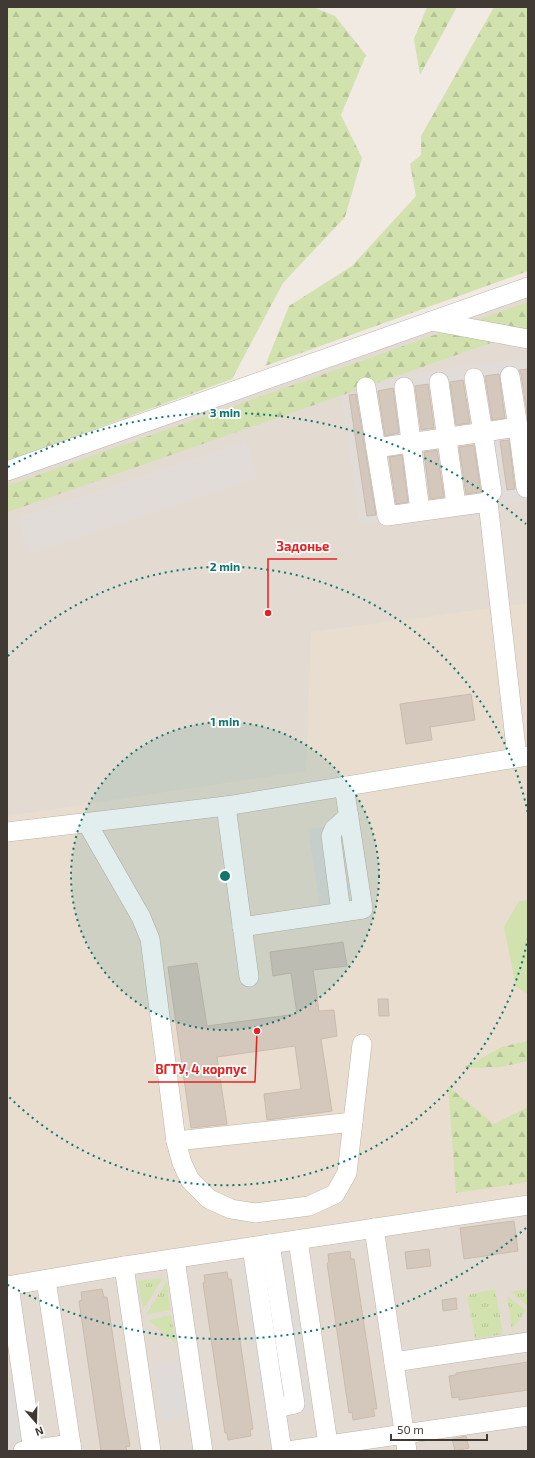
<svg xmlns="http://www.w3.org/2000/svg" width="535" height="1458" font-family="'Exo 2',sans-serif">
<style>
.residential{fill:#e3dbd1}
.industrial{fill:#e2dcd8}
.education{fill:#e8ddce}
.grass{fill:url(#grass-tufts)}
.forest{fill:url(#forest-firs)}
.pitch{fill:#d2e2ae}
.parking{fill:#dedbd8}
.building{fill:#d4c7bc;stroke:#cbbbad}
.lines{fill:none;stroke-linecap:round;stroke-linejoin:round}
.minor-casing{stroke:#bdb3a9;stroke-width:20}
.minor{stroke:#fff;stroke-width:19}
.ring{fill:none;stroke:#0f766e;stroke-width:2;stroke-dasharray:2 4}
.centre{fill:#0f766e;stroke:#fff;stroke-width:2}
.ring-label{font-size:12px;text-anchor:middle;font-weight:bold;fill:#0f766e;stroke:#fff;stroke-width:3.5;stroke-linejoin:round;paint-order:stroke}
.leader{fill:none;stroke:#e92021;stroke-width:1.5}
.callout-dot{fill:#e92021;stroke:#fff;stroke-width:1.5}
.callout-label{font-size:13px;text-anchor:middle;font-weight:bold;fill:#e92021;stroke:#fff;stroke-width:3.5;stroke-linejoin:round;paint-order:stroke}
</style>
<defs>
<pattern id="grass-tufts" width="24" height="20" patternUnits="userSpaceOnUse"><rect width="24" height="20" fill="#d2e2ae"/><path d="M3 7l-1-3M5 7V3M7 7l1-3M15 17l-1-3M17 17v-4M19 17l1-3" fill="none" stroke="#b6c396"/></pattern>
<pattern id="forest-firs" width="22" height="20" patternUnits="userSpaceOnUse"><rect width="22" height="20" fill="#d2e2ae"/><path d="M5 1l3.5 6h-7zM16 11l3.5 6h-7z" fill="#b6c396"/></pattern>
</defs>
<rect width="100%" height="100%" fill="#f0eae3"/>
<g class="residential">
<polygon points="528,287 528,756 7,832 7,471"/>
<polygon points="528,1194 528,1451 7,1451 7,1277"/>
</g>
<g class="industrial">
<polygon points="528,358 528,501 359,524 340,383"/>
<polygon points="246,441 258,477 29,554 17,518"/>
</g>
<polygon class="education" points="528,603 528,1194 7,1277 7,816 306,771 311,632"/>
<g class="grass">
<polygon points="163,1278 143,1309 138,1281"/>
<polygon points="167,1281 170,1310 146,1315"/>
<polygon points="495,1289 503,1334 475,1339 467,1295"/>
<polygon points="528,1289 528,1306 510,1292"/>
<polygon points="507,1296 526,1310 512,1330"/>
<polygon points="171,1315 176,1344 148,1320"/>
</g>
<g class="forest">
<polygon points="7,7 313,7 335,16 366,55 341,115 362,158 345,217 283,283 232,379 7,461"/>
<polygon points="427,7 457,7 420,75 414,39"/>
<polygon points="494,7 528,7 528,271 265,366 289,306 352,266 416,196 410,164 421,155 421,136"/>
<polygon points="528,302 528,330 8,512 7,515 7,486"/>
<polygon points="528,1041 528,1061 500,1067 463,1068 502,1047"/>
<polygon points="448,1086 494,1124 528,1107 528,1182 456,1193"/>
</g>
<polygon class="pitch" points="528,900 528,994 516,987 504,927 519,901"/>
<g class="parking">
<polygon points="339,825 352,908 321,913 308,829"/>
<polygon points="287,1250 311,1411 302,1412 278,1251"/>
<polygon points="249,1258 277,1444 268,1445 240,1260"/>
<polygon points="178,1359 188,1415 163,1420 153,1364"/>
<polygon points="14,1384 22,1441 7,1443 7,1385"/>
</g>
<g class="building">
<polygon points="528,369 528,420 521,374 519,370"/>
<polygon points="499,374 505,418 492,420 485,376"/>
<polygon points="463,380 470,423 456,425 450,382"/>
<polygon points="428,384 434,428 421,430 415,386"/>
<polygon points="393,388 399,433 385,436 378,391"/>
<polygon points="356,394 376,515 367,516 349,395"/>
<polygon points="509,440 515,489 507,490 500,441"/>
<polygon points="474,445 481,492 466,494 459,447"/>
<polygon points="437,450 444,497 430,499 424,452"/>
<polygon points="402,455 408,502 396,504 389,457"/>
<polygon points="471,694 475,720 430,727 432,740 406,744 400,704"/>
<polygon points="343,942 347,966 313,970 319,1011 334,1010 337,1036 321,1039 332,1111 267,1120 264,1094 301,1089 295,1046 217,1057 227,1124 191,1128 168,967 197,963 207,1026 297,1014 291,973 273,976 270,952"/>
<polygon points="378,999 388,999 389,1016 379,1016"/>
<polygon points="514,1221 518,1251 464,1259 460,1228"/>
<polygon points="429,1249 431,1266 407,1269 405,1252"/>
<polygon points="350,1251 351,1259 354,1259 377,1409 373,1409 375,1416 353,1420 352,1412 349,1413 327,1263 329,1262 328,1254"/>
<polygon points="227,1272 228,1279 231,1279 253,1429 250,1430 251,1436 228,1440 227,1433 225,1433 203,1283 205,1282 204,1275"/>
<polygon points="102,1289 104,1297 107,1297 124,1412 130,1446 126,1447 127,1451 101,1451 79,1301 82,1300 81,1292"/>
<polygon points="456,1298 457,1309 443,1311 442,1300"/>
<polygon points="528,1362 528,1390 459,1400 459,1397 452,1398 449,1376 456,1375 456,1373"/>
<polygon points="466,1436 469,1448 455,1451 452,1439"/>
</g>
<g class="lines">
<g class="minor-casing">
<g id="minor">
<polyline points="431,321 528,339"/>
<polyline points="510,376 518,427"/>
<polyline points="474,378 483,433 492,492"/>
<polyline points="439,382 455,497"/>
<polyline points="366,387 387,516 488,502 517,757"/>
<polyline points="404,387 419,503"/>
<polyline points="376,448 518,427 526,488"/>
<polyline points="7,471 528,287"/>
<polyline points="226,806 249,977"/>
<polyline points="87,823 141,917 150,939 176,1141 182,1163 190,1180 209,1199 231,1209 255,1213 309,1206 335,1194 347,1173 362,1044"/>
<polyline points="7,832 226,806 528,756"/>
<polyline points="341,912 331,836 334,829 349,816"/>
<polyline points="242,927 363,909 344,786"/>
<polyline points="176,1141 353,1122"/>
<polyline points="374,1228 407,1451"/>
<polyline points="298,1240 329,1451"/>
<polyline points="270,1244 295,1404 276,1408"/>
<polyline points="252,1247 282,1451"/>
<polyline points="175,1259 203,1451"/>
<polyline points="124,1266 151,1451"/>
<polyline points="46,1280 72,1451"/>
<polyline points="7,1286 124,1266 528,1205"/>
<polyline points="9,1286 33,1451"/>
<polyline points="394,1362 528,1342"/>
<polyline points="23,1451 71,1444"/>
<polyline points="288,1451 528,1416"/>
</g>
</g>
<use href="#minor" class="minor"/>
</g>
<circle cx="225" cy="876" r="154" fill="#0f766e" fill-opacity=".12"/>
<g class="ring">
<circle cx="225" cy="876" r="154"/>
<path d="M528 938A309 309 0 0 1 8 1096M8 656A309 309 0 0 1 528 814"/>
<path d="M526 1228A463 463 0 0 1 8 1285M8 467A463 463 0 0 1 526 524"/>
</g>
<circle cx="225" cy="876" r="6" class="centre"/>
<g class="ring-label">
<text x="225" y="417">3 min</text>
<text x="225" y="571">2 min</text>
<text x="225" y="726">1 min</text>
</g>
<path class="leader" d="M268 613L268 559H337M257 1031L255 1082H148"/>
<g class="callout-dot">
<circle cx="268" cy="613" r="4"/>
<circle cx="257" cy="1031" r="4"/>
</g>
<g class="callout-label">
<text x="303" y="551">Задонье</text>
<text x="201" y="1074">ВГТУ, 4 корпус</text>
</g>
<rect width="535" height="1458" fill="none" stroke="#413a34" stroke-width="16"/>
<g transform="translate(36 1422) rotate(160)" stroke="#ffffff" stroke-width="3" paint-order="stroke">
<path d="M0-3L7 15L0 10L-7 15Z" fill="#413a34"/>
<text y="-6" font-size="11" font-weight="bold" text-anchor="middle" fill="#413a34">N</text>
</g>
<path d="M391 1434v6h96v-6" fill="none" stroke="#413a34" stroke-width="2"/>
<text x="397" y="1434" font-size="12" fill="#413a34" stroke="#ffffff" stroke-width="3" paint-order="stroke">50 m</text>
</svg>
